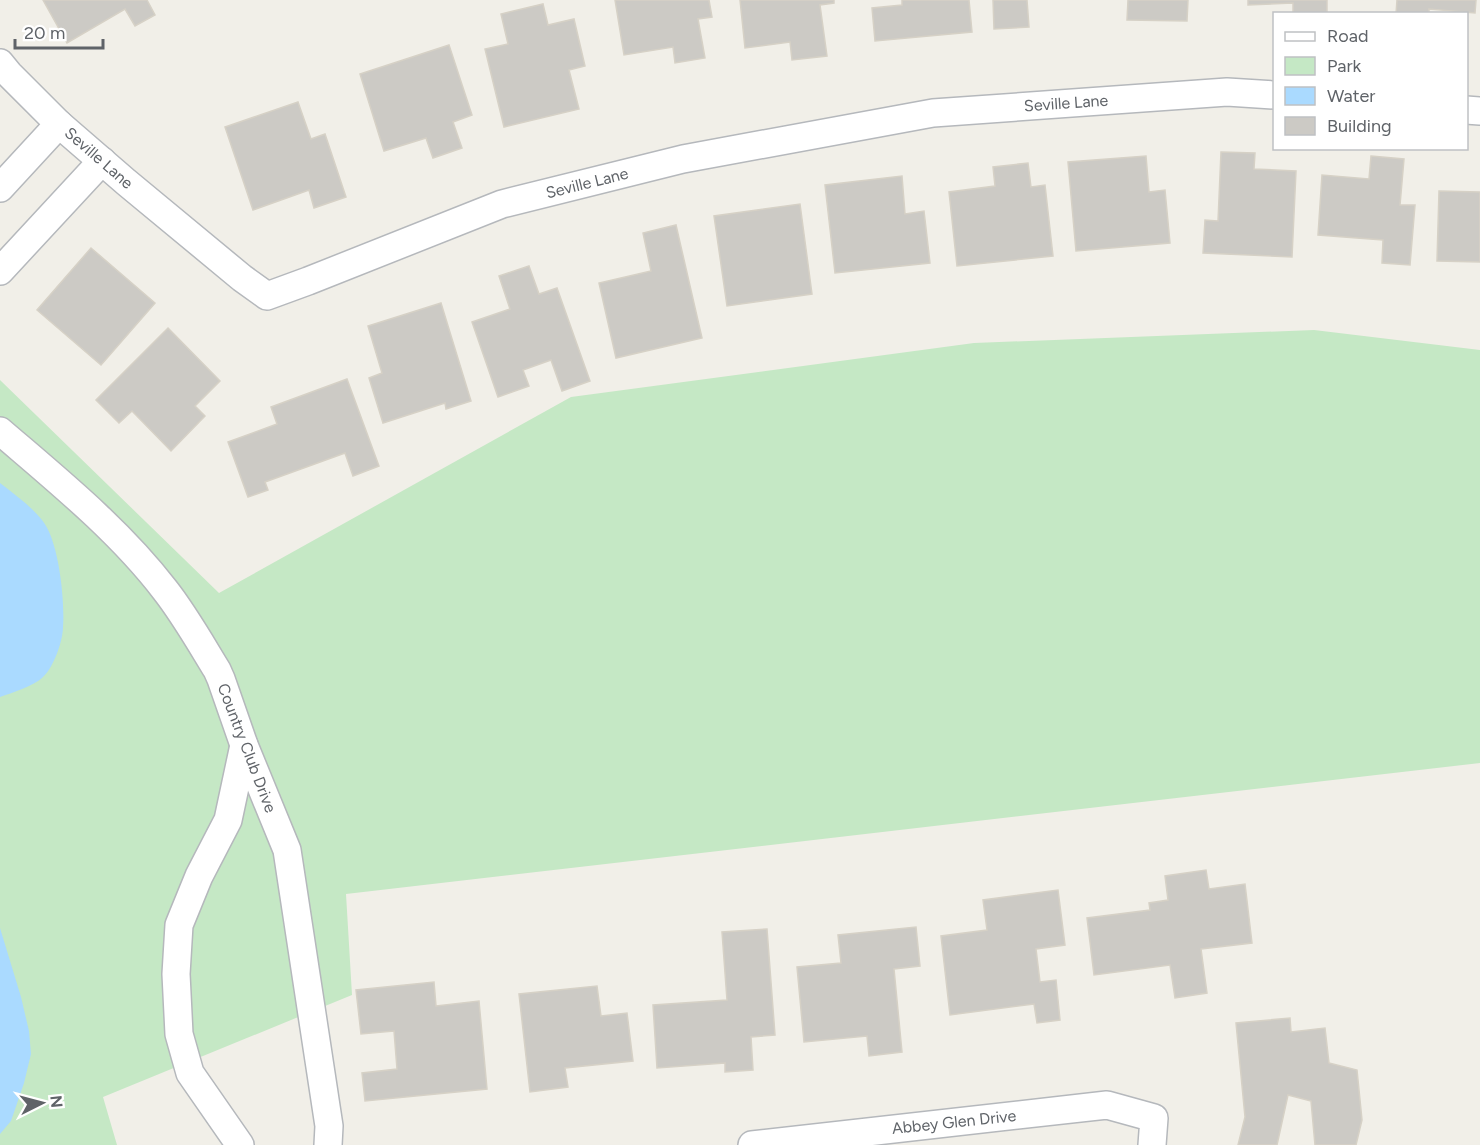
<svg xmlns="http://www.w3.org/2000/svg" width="1480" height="1145" font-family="Figtree,sans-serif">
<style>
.green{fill:#c5e8c5}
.water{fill:#aadaff}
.building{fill:#cccac5;stroke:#d6d1c6;stroke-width:1.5}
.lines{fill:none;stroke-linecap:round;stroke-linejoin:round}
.street-casing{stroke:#b5b8bc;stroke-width:30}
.street{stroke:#fff;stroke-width:27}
.labels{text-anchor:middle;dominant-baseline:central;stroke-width:5;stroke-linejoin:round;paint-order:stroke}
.street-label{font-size:16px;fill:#5f6368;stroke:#fff}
</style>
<rect width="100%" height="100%" fill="#f1efe8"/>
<polygon class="green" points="1314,330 1480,350 1480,763 346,894 352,995 103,1097 117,1145 0,1145 0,380 219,593 571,397 974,343"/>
<g class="water">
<path d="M0 483C14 494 31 506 42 520 59 540 65 601 63 627 63 641 53 669 42 678 33 686 12 693 0 697Z"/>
<polygon points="0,928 21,997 29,1031 31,1054 24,1083 11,1121 0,1134"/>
</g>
<g class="building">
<polygon points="43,0 147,0 155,15 135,26 125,9 67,43"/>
<polygon points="615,0 709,0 712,17 698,19 705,58 675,63 673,47 624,55"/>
<polygon points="740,0 834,0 834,3 820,5 827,56 792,60 790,42 745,48"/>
<polygon points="902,0 969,0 972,32 875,41 872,8 902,5"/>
<polygon points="993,0 1027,0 1029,27 994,29"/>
<polygon points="1128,0 1188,0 1187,21 1127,20"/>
<polygon points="1248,0 1327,0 1327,14 1293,14 1293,3 1248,5"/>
<polygon points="1397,0 1476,0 1475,13 1429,9 1429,14 1396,14"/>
<polygon points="543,4 548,25 574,19 585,66 569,70 579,109 504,127 485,49 508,44 501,14"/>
<polygon points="449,45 472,115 453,122 462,148 433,158 426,138 384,151 360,74"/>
<polygon points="298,102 311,139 325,134 346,197 314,208 309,190 253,210 225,127"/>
<polygon points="1221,152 1255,153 1254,169 1296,171 1292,257 1203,253 1205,220 1218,221"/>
<polygon points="1146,156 1149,192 1165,190 1170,243 1076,251 1068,162"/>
<polygon points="1371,156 1404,159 1400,205 1415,205 1410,265 1382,263 1383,240 1318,235 1322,175 1369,179"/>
<polygon points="1028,163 1031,187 1045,185 1053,256 957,266 949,192 995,186 993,167"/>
<polygon points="902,176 905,214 924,211 930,263 835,273 825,185"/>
<polygon points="1439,191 1480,192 1480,262 1437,261"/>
<polygon points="800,204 812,294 727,306 714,216"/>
<polygon points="676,225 702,338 616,358 599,283 651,271 643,233"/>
<polygon points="91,248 155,303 101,365 37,310"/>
<polygon points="529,266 539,294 557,288 590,381 562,391 551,360 523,370 529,386 498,397 472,322 510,309 499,276"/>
<polygon points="441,303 471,401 446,409 445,403 383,423 369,378 382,373 368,326"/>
<polygon points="168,328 220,381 195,406 205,416 171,451 132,411 119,423 96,400"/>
<polygon points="347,379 379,466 353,476 345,453 265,482 268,490 248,497 228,442 277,424 271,407"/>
<polygon points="1206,870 1209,889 1245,884 1252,943 1201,949 1207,993 1175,998 1170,965 1094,975 1087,918 1150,910 1149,903 1168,900 1165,876"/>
<polygon points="1058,890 1065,945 1036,949 1040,982 1056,980 1060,1020 1037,1023 1034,1004 950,1015 941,936 987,930 983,900"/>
<polygon points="916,927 920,966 894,969 902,1052 869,1056 867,1036 804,1042 797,967 841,963 838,935"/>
<polygon points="767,929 775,1035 751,1037 753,1070 725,1072 725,1063 657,1068 653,1005 727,1000 722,932"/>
<polygon points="434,982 436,1006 479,1001 487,1089 365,1101 362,1073 397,1069 394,1031 361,1034 356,990"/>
<polygon points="597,986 601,1016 627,1013 633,1061 565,1068 568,1087 530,1092 519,994"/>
<polygon points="1290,1018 1291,1032 1325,1028 1329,1063 1357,1070 1362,1120 1356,1145 1315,1145 1311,1101 1288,1095 1277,1145 1238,1145 1245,1117 1236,1023"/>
</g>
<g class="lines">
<g class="street-casing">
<g id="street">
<polyline points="0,63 9,74 59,124 126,182 242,278 267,296 308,281 502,204 683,159 933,113 1227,92 1274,95"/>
<polyline points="1466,110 1480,111"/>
<polyline points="0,188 59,124"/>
<polyline points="0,271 102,161"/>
<path d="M0 431C57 480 119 530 165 590 184 614 201 644 217 670L221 679 244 745 287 850 329 1126 328 1145"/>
<polyline points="240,1145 190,1073 179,1034 176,974 179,925 199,876 228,820 244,745"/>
<polyline points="752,1145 1107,1105 1154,1118 1152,1145"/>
</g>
</g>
<use href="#street" class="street"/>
</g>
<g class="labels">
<g class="street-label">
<text transform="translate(1066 103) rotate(-4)">Seville Lane</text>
<text transform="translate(99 158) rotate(41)">Seville Lane</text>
<text transform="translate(587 183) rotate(-14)">Seville Lane</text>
<text transform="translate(247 748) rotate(69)">Country Club Drive</text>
<text transform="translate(954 1122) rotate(-6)">Abbey Glen Drive</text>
</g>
</g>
<rect x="1273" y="12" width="195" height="138" fill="#ffffff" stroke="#bfc1c3" stroke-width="1.5"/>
<rect x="1285" y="32" width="30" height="9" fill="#ffffff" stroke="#bfc1c3" stroke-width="1.5"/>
<text x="1327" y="42" font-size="18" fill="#5f6368">Road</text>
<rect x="1285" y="57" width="30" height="18" fill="#c5e8c5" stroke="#bfc1c3" stroke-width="1.5"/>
<text x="1327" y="72" font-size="18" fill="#5f6368">Park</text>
<rect x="1285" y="87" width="30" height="18" fill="#aadaff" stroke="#bfc1c3" stroke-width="1.5"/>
<text x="1327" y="102" font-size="18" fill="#5f6368">Water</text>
<rect x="1285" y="117" width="30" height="18" fill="#cccac5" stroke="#bfc1c3" stroke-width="1.5"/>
<text x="1327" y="132" font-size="18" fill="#5f6368">Building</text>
<g transform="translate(42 1103) rotate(84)" stroke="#ffffff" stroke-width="4.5" paint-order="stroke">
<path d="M0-4.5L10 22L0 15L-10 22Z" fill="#5f6368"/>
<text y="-9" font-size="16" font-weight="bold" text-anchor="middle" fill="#5f6368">N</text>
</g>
<path d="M15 39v9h88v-9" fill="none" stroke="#5f6368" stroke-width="3"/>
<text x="24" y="39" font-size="18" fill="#5f6368" stroke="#ffffff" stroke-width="4.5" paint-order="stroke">20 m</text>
</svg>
